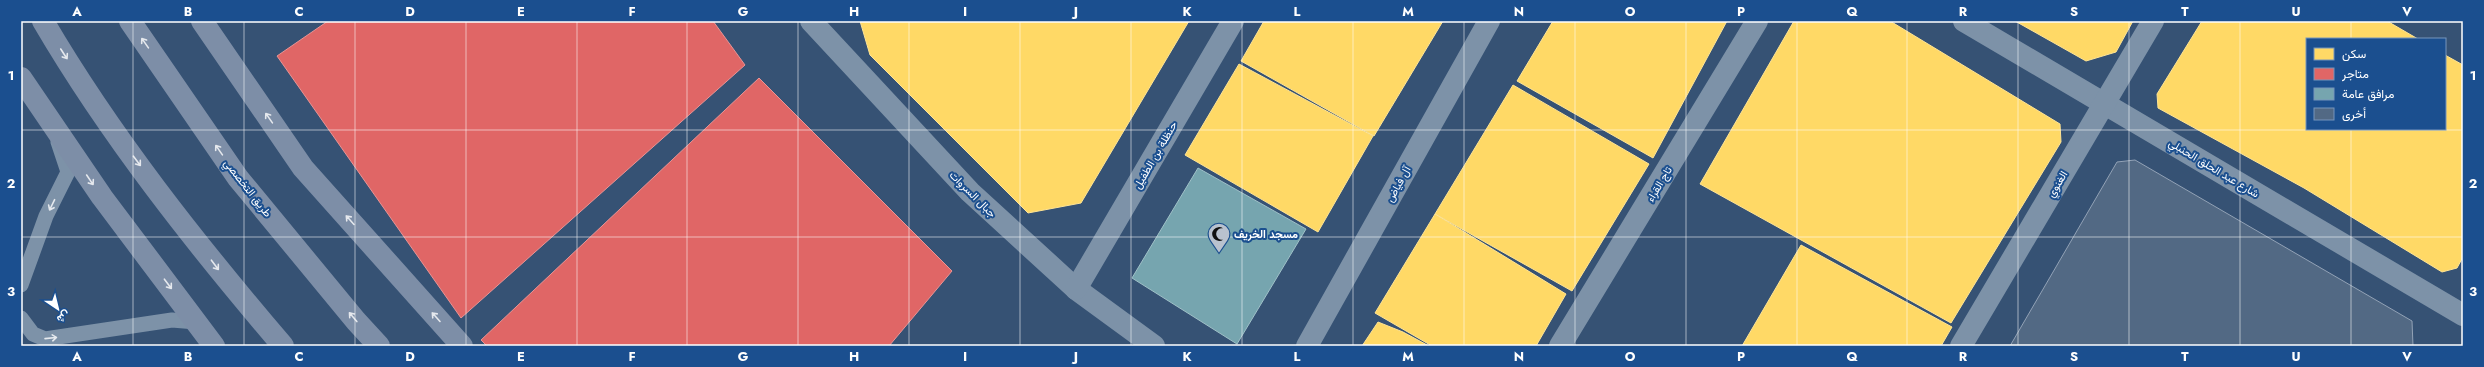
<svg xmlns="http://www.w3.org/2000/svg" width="2484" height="367" font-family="Jost,Vazirmatn,sans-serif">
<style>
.homes{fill:#ffd966;stroke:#ffe494}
.shops{fill:#e06666;stroke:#e99494}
.public{fill:#76a5af;stroke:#9fc0c7}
.building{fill:#526984;stroke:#92a2b6}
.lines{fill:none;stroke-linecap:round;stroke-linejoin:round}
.lane{stroke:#7d92a8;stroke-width:15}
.street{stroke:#7d92a8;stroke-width:22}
.primary{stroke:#7d8ea7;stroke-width:22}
.oneway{stroke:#e5e8ed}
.oneway2{stroke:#e5e9ee}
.grid{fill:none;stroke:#fff;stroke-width:1;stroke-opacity:0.55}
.labels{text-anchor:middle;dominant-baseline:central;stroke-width:4;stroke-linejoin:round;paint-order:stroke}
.street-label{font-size:11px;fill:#fff;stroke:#1b4f8f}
.poi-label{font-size:11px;font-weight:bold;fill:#fff;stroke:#1b4f8f;text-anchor:start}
.neatline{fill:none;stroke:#fff;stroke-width:1.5}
.grid-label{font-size:13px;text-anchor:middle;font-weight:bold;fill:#fff}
</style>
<rect width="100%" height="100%" fill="#365274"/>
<g class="homes">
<polygon points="860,21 1189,21 1081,203 1028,213 870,55"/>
<polygon points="1264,21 1443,21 1374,136 1241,61"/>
<polygon points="1553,21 1727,21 1653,158 1517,81"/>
<polygon points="1794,21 1890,21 2060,124 2061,142 1951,323 1700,184"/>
<polygon points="2015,21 2133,21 2116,52 2086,61"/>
<polygon points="2202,21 2387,21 2418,39 2307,39 2307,129 2445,129 2445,55 2463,65 2463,257 2457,268 2442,272 2304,188 2158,108 2157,94"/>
<polygon points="1239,64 1373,136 1318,232 1185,155"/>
<polygon points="1513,85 1649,164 1572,291 1435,214"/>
<polygon points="1435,214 1566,294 1536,346 1432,346 1375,313"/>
<polygon points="1801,245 1952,327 1941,346 1742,346"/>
<polygon points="1378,322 1403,332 1429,346 1362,346"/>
</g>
<g class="shops">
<polygon points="328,21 713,21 745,65 461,318 277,56"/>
<polygon points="759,78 952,271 889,346 487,346 481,340"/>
</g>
<polygon class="public" points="1198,168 1306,229 1237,344 1132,278"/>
<polygon class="building" points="2135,160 2412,321 2413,346 2010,346 2117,162"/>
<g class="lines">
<g class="lane">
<polyline points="21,285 46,216 68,172 58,142"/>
<polyline points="21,318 33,334 45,339 172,320 196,322"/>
</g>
<g class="street">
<polyline points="811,21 970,192 1076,289 1154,346"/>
<polyline points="1964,21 2463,315"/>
<polyline points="1076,289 1233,21"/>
<polyline points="1307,346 1489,21"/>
<polyline points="1560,346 1757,21"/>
<polyline points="1961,346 2153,21"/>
</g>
<g class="primary">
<path d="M43 21C111 137 196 244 283 346"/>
<polyline points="130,21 238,178 356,321 379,346"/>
<polyline points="202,21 303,168 462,346"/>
<polyline points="21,78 102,197 214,346"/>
</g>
</g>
<defs><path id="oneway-shaft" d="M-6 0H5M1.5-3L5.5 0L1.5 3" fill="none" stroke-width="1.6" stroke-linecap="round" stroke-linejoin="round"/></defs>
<g class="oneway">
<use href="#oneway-shaft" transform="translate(145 43) rotate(-125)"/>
<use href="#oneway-shaft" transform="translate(64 54) rotate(57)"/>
<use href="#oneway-shaft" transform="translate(269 118) rotate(-125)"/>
<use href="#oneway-shaft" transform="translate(219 150) rotate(-125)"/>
<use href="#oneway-shaft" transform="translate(137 161) rotate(53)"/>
<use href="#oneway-shaft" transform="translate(90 180) rotate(56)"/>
<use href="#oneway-shaft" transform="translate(350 220) rotate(-132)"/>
<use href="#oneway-shaft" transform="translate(215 265) rotate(53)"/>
<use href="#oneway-shaft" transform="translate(168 284) rotate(53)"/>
<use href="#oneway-shaft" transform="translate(353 317) rotate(-130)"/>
<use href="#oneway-shaft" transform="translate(436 317) rotate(-132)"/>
</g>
<g class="oneway2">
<use href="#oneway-shaft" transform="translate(52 205) rotate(116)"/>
<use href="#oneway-shaft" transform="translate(51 338) rotate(-6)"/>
</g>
<path class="grid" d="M133 21V346M244 21V346M355 21V346M466 21V346M577 21V346M687 21V346M798 21V346M909 21V346M1020 21V346M1131 21V346M1242 21V346M1353 21V346M1464 21V346M1575 21V346M1686 21V346M1797 21V346M1907 21V346M2018 21V346M2129 21V346M2240 21V346M2351 21V39M2351 129V346M21 130H2463M21 237H2463"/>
<defs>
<g id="mosque-pin" transform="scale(1.15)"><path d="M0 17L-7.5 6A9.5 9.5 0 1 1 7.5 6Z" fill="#b9c2ce" stroke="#1b4f8f"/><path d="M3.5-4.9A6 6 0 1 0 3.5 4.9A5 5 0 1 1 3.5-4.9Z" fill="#111"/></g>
</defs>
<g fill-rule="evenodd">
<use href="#mosque-pin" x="1219" y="234"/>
</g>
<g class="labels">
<g class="street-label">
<text transform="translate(1155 155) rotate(-60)">حنظلة بن الطفيل</text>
<text transform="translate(2214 168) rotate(31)">شارع عبد الحلق الحنبلي</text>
<text transform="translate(1398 184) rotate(-61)">آل فياض</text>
<text transform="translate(1659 184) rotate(-59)">تاج القراء</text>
<text transform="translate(2057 184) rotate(-59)">الغنوي</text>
<text transform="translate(248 188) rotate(52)">طريق التخصصي</text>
<text transform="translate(973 194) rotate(45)">جبال السروات</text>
</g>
<g class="poi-label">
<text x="1234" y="234">مسجد الخريف</text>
</g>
</g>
<rect width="2484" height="367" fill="none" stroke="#1b4f8f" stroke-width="44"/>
<rect x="2306" y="38" width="140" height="92" fill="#1b4f8f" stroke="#7695bc"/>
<rect x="2314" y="48" width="20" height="12" fill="#ffd966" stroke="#7695bc"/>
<text x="2342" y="58" font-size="12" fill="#ffffff">سكن</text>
<rect x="2314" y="68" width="20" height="12" fill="#e06666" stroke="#7695bc"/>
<text x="2342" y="78" font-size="12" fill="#ffffff">متاجر</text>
<rect x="2314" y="88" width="20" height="12" fill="#76a5af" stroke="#7695bc"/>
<text x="2342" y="98" font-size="12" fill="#ffffff">مرافق عامة</text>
<rect x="2314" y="108" width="20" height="12" fill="#526984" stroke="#7695bc"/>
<text x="2342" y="118" font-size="12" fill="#ffffff">أخرى</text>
<g transform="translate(58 309) rotate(145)" stroke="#1b4f8f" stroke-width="3" paint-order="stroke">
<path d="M0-3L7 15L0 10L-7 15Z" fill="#ffffff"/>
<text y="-6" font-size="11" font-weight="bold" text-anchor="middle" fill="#ffffff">ش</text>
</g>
<rect x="22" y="22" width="2440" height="323" class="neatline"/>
<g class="grid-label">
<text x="77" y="16">A</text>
<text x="188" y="16">B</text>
<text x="299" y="16">C</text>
<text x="410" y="16">D</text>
<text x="521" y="16">E</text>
<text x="632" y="16">F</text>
<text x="743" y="16">G</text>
<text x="854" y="16">H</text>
<text x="965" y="16">I</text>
<text x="1076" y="16">J</text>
<text x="1187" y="16">K</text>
<text x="1297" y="16">L</text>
<text x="1408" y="16">M</text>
<text x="1519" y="16">N</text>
<text x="1630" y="16">O</text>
<text x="1741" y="16">P</text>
<text x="1852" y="16">Q</text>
<text x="1963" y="16">R</text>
<text x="2074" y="16">S</text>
<text x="2185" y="16">T</text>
<text x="2296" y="16">U</text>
<text x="2407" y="16">V</text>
<text x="11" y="80">1</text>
<text x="2473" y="80">1</text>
<text x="11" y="188">2</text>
<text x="2473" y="188">2</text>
<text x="11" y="296">3</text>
<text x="2473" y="296">3</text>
<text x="77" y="361">A</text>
<text x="188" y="361">B</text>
<text x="299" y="361">C</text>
<text x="410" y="361">D</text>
<text x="521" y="361">E</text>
<text x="632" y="361">F</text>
<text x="743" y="361">G</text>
<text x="854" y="361">H</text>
<text x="965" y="361">I</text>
<text x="1076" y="361">J</text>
<text x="1187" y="361">K</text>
<text x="1297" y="361">L</text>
<text x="1408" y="361">M</text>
<text x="1519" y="361">N</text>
<text x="1630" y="361">O</text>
<text x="1741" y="361">P</text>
<text x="1852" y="361">Q</text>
<text x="1963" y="361">R</text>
<text x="2074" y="361">S</text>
<text x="2185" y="361">T</text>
<text x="2296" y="361">U</text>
<text x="2407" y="361">V</text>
</g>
</svg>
